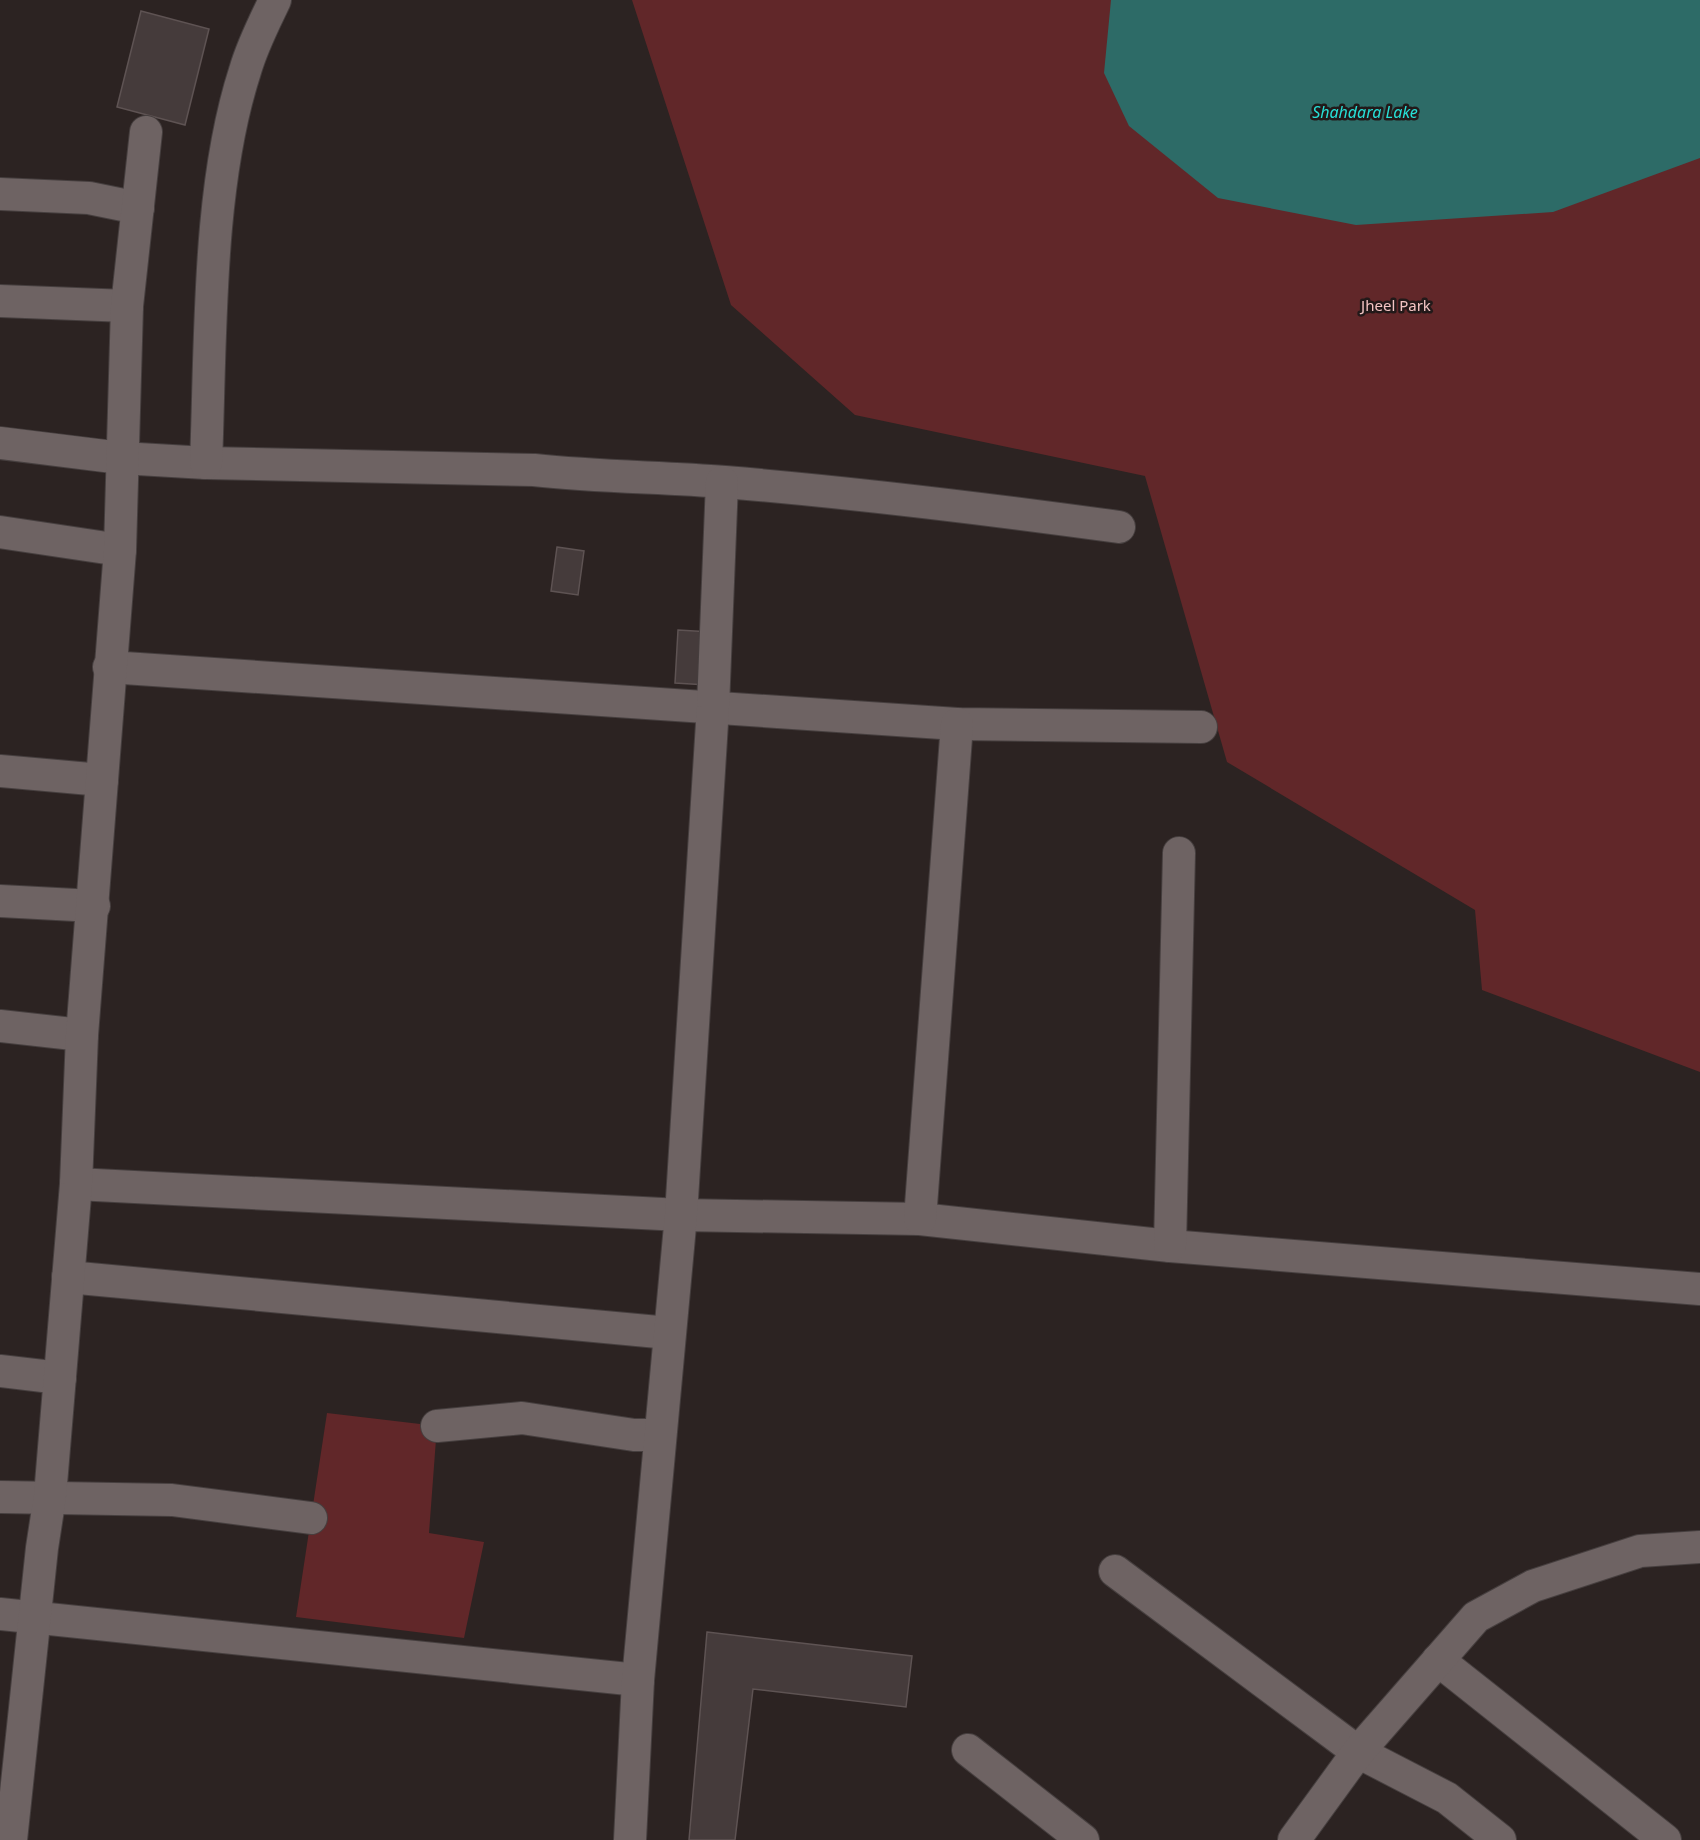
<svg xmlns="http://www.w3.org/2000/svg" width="1700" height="1840" viewBox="0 0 1700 1840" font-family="'Noto Sans',sans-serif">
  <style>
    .green { fill: #612729 }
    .water { fill: #2d6b67 }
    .building { fill: #453b3b; stroke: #5e5353; stroke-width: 1.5 }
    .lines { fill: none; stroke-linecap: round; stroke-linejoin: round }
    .minor-casing { stroke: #463f3f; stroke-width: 34 }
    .minor { stroke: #6e6363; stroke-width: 32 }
    .labels { text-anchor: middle; stroke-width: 5; stroke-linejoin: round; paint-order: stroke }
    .park-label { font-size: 15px; fill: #f3c4c3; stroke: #221919 }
    .water-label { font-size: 16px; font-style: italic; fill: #27e0d7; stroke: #221919 }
  </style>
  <rect width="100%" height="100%" fill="#2c2322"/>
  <g class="green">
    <polygon points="632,0 1700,0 1700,1072 1482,990 1475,910 1227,762 1145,476 855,415 731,305"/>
    <polygon points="327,1413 437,1426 429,1533 484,1542 464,1638 296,1617"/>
  </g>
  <polygon class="water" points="1111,0 1700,0 1700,158 1553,212 1356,225 1218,198 1129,126 1104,73"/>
  <g class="building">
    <polygon points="141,11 209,29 185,125 117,107"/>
    <polygon points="557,547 584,551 578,595 551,591"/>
    <polygon points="678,630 711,632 707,685 675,683"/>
    <polygon points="707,1632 912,1656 906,1707 753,1689 735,1840 689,1840"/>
  </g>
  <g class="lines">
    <defs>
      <g id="minor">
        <polyline points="0,194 89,198 138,208"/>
        <polyline points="0,301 127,306"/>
        <path d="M0,443L121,458L206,463L534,470C598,477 662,477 725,482C857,493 988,509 1119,527"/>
        <path d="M206,463C211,340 207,188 245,71C252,46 264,23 275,0"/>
        <polyline points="0,532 120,550"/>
        <polyline points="109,667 957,724 1201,727"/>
        <polyline points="0,771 102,780"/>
        <polyline points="0,901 94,906"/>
        <polyline points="0,1026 82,1035"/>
        <polyline points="76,1184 681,1215 920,1219 1170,1246 1700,1289"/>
        <polyline points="920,1219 957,724"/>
        <polyline points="1170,1246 1179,853"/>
        <polyline points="68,1277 669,1333"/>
        <polyline points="0,1371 60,1378"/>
        <polyline points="437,1426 522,1418 634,1435 659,1435"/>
        <polyline points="0,1497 172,1500 311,1518"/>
        <polyline points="1115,1571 1358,1752 1447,1798 1500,1840"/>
        <polyline points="0,1614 638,1680"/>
        <polyline points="1438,1660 1665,1840"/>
        <polyline points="968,1750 1083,1840"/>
        <polyline points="11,1840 42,1548 50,1496 76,1184 82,1035 120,550 127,306 146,132"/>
        <polyline points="630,1840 638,1680 681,1215 713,707 722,482"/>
        <polyline points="1294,1840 1358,1752 1476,1617 1533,1586 1640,1551 1700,1547"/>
      </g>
    </defs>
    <use href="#minor" class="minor-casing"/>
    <use href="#minor" class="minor"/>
  </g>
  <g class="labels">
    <g class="park-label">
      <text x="1396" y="311">Jheel Park</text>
    </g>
    <g class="water-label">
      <text x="1365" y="118">Shahdara Lake</text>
    </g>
  </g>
</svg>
